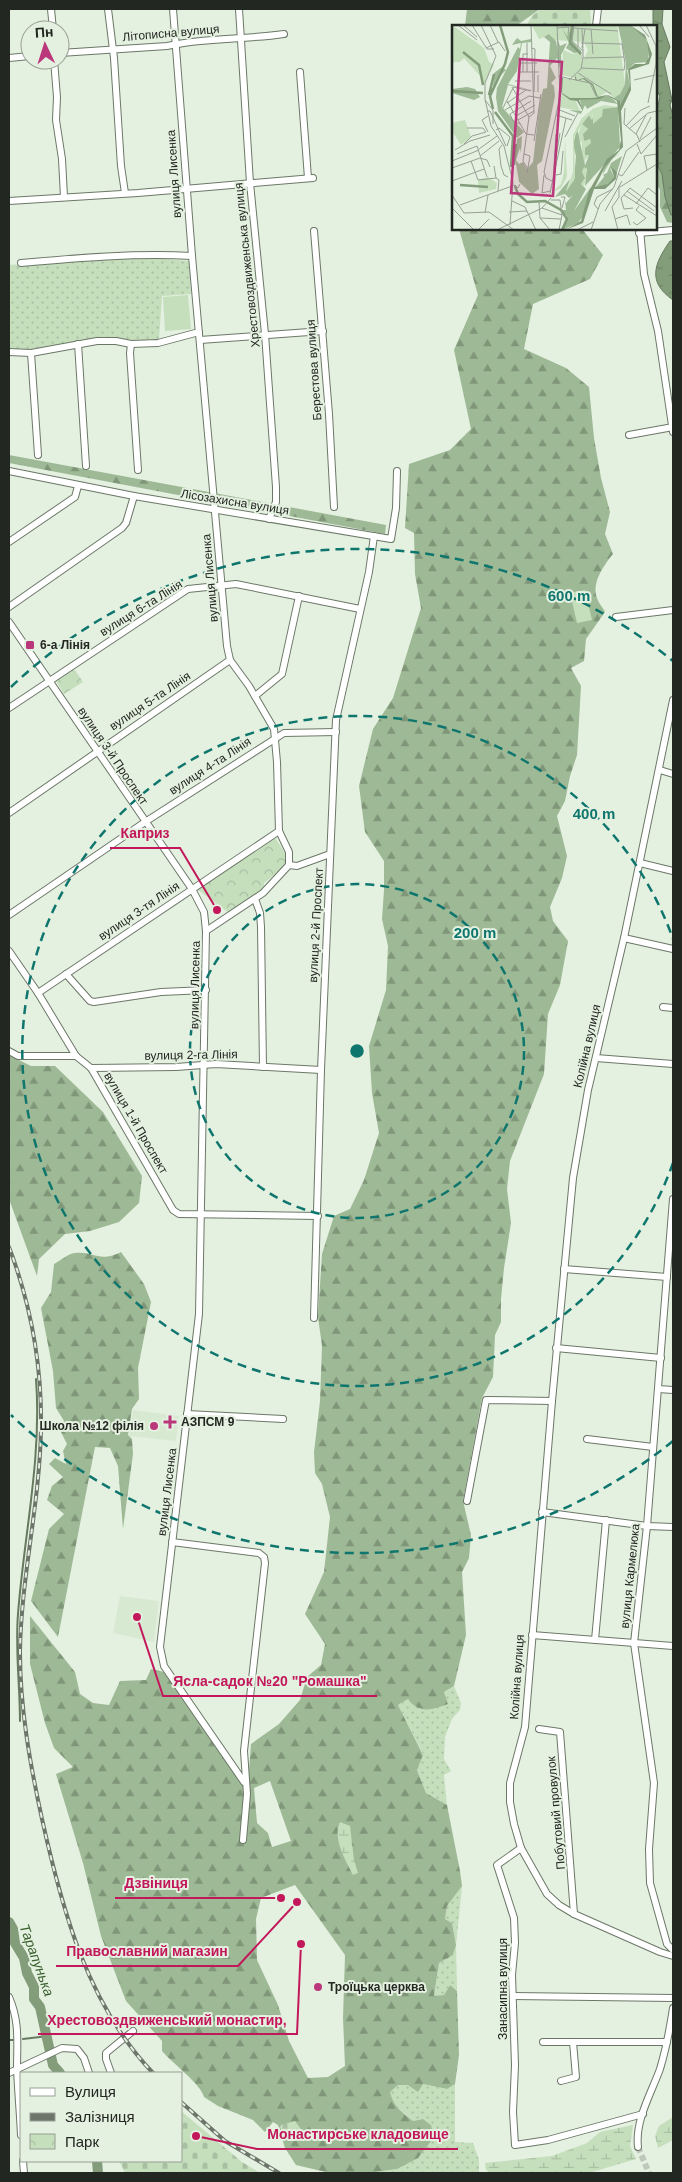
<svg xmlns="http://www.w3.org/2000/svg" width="682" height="2182" viewBox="0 0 682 2182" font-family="Helvetica,sans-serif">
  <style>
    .built { fill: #d8e9d2 }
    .grass { fill: url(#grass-dots) }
    .forest { fill: url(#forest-firs); fill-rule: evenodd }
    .wetland { fill: url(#wetland-marsh) }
    .cemetery { fill: url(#cemetery-stones) }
    .park { fill: url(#park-crowns) }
    .pitch { fill: #c5dfbd }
    .water { fill: url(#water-ripples); stroke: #667a5f }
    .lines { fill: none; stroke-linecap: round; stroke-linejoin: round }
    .stream { stroke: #667a5f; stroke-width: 2 }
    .river { stroke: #839d7a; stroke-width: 10 }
    .minor-tunnel { stroke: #bdc8ba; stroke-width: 6; stroke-dasharray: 6 3; stroke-linecap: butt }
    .minor-casing { stroke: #6c7768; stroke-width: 8 }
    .minor { stroke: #fff; stroke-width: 6 }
    .rail-casing { stroke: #6d746a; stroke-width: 4 }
    .rail { stroke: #e4f0e0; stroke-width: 2; stroke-dasharray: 5.5; stroke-linecap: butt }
    .ring { fill: none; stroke: #0f766e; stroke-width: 2.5; stroke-dasharray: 9 6 }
    .poi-dot { fill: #bb377b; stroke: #e4f0e0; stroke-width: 2 }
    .labels { text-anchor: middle; stroke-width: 4; stroke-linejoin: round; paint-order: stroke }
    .street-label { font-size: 12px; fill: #232721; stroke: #e4f0e0 }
    .poi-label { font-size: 12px; font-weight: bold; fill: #232721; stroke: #e4f0e0; text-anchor: start }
    .water-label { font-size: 14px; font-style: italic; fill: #3b602e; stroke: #e4f0e0 }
    .inset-river { fill: none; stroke: #839d7a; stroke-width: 2.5 }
    .inset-road { fill: none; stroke: #97a094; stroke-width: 1 }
    .view { fill: #bb377b; fill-opacity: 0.15; stroke: #bb377b; stroke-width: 2.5 }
    .inset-edge { fill: none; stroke: #232721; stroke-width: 2.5 }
    .centre { fill: #0f766e; stroke: #e4f0e0; stroke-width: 2.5 }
    .ring-label { font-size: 15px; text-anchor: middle; font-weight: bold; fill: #0f766e; stroke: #e4f0e0; stroke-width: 4; stroke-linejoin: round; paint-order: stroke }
    .leader { fill: none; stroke: #c2185b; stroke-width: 2 }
    .callout-dot { fill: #c2185b; stroke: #e4f0e0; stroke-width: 2 }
    .callout-label { font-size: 14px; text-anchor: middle; font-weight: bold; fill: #c2185b; stroke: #e4f0e0; stroke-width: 4; stroke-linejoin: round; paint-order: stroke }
  </style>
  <defs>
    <pattern id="grass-dots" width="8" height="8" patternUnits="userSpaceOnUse" patternTransform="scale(1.25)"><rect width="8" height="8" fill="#c5dfbd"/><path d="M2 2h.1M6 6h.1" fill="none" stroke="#a9bfa2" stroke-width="1.8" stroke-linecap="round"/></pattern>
    <pattern id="forest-firs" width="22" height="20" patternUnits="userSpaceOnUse" patternTransform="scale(1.25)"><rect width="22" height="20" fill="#9eb995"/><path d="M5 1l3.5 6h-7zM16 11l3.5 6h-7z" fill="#809679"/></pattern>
    <pattern id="wetland-marsh" width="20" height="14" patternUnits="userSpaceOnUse" patternTransform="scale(1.25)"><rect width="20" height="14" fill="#c5dfbd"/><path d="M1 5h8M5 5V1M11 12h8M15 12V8" fill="none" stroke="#a9bfa2"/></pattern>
    <pattern id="cemetery-stones" width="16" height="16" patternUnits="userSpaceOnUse" patternTransform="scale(1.25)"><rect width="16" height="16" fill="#c5dfbd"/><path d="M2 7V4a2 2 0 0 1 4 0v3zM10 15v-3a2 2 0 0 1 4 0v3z" fill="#a9bfa2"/></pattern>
    <pattern id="park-crowns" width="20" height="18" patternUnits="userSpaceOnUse" patternTransform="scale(1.25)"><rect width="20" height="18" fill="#c5dfbd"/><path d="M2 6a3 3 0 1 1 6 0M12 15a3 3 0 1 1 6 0" fill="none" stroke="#a9bfa2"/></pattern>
    <pattern id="water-ripples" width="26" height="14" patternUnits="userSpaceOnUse" patternTransform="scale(1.25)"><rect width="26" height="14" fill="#839d7a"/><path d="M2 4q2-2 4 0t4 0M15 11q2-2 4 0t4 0" fill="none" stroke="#6b8064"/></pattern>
  </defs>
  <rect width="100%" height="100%" fill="#e4f0e0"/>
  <g class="built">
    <polygon points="133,1410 179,1416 176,1441 129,1436"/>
    <polygon points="120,1596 159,1601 154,1642 113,1633"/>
  </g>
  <g class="grass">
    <polygon points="103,258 164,259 189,261 191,294 162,296 159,339 132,341 112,337 31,351 9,351 9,265"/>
    <polygon points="454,1686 461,1703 460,1710 452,1719 445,1737 444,1759 451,1771 444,1775 447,1805 426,1793 417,1770 423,1754 398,1705 408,1699 445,1698 444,1692"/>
    <polygon points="462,1886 456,1945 457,1991 450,1985 444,1995 434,1997 439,1963 453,1955 456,1945 452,1923 445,1919 447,1906"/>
    <polygon points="423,2084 447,2089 455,2084 455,2142 473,2143 479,2160 479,2173 368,2173 397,2169 431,2125 423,2119 413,2121 392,2102 390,2092 398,2085"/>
  </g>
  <g class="forest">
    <polygon points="467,9 540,9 516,26 465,26"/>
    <polygon points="656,118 658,126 658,166 662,174 665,197 671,214 673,215 673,223 667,222 660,207 660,190 656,183"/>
    <path d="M459,229H582L603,255L590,279L533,304L524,349L566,368L589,387L594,438L601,478L610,512L605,534L613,554C604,565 591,583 597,598C598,603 603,607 605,612L586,639L584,661L571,668L581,686L577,755L570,776L565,801L557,816L567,856L562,878L550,907L553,921L568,941L560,985L548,1014L544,1074L510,1161L507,1189L511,1223L504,1268L501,1299V1322L495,1335L493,1377L482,1398L463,1501L471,1535L469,1558L462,1572L466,1635L454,1686L444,1692L448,1704C432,1710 419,1714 408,1699L398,1705L423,1755L417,1770L426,1793L447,1805L460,1871L462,1886L447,1906L445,1919L452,1923L456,1945L453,1955L439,1963L434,1996L444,1995L450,1985L457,1991L459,2055L455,2084L447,2089L423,2084L418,2092L408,2085H398L390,2092C393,2106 402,2112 413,2121L423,2119L431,2125L434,2137L418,2158L397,2169L368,2173H330L296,2165L285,2148L278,2125L273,2122L265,2132L253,2120L218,2106L204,2097C201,2084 173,2064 162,2051V2041L126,2001L101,1936L83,1863L56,1774L73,1767L54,1748L45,1723L30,1664V1616L75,1672L80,1694L93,1703L109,1705L120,1681L146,1680L151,1669L164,1672L241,1783L249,1770L251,1744L279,1724L300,1700L307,1677L321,1665L325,1644L305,1614L324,1572L330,1517L322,1484L315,1473L314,1452L320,1401L322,1346L318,1317L322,1254L334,1216L350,1209L364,1180L379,1133L372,1093L369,1046L386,990L388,946L382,919L384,890V861L365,832L359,786L373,729L393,698L421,608L415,574L414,533L405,528L409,464L450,450L471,429L454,350L478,295ZM270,1781L291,1841L272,1847L268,1833L257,1823L254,1788ZM295,1885L345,1955L343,2018L345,2066L328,2077L308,2078L289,2041L278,2005L257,1960L256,1919L261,1898Z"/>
    <polygon points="9,455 386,525 385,534 9,463"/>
    <polygon points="9,1055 31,1066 55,1066 103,1112 142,1176 139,1203 119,1222 90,1231 65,1234 39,1259 37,1276 9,1199"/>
    <path d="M121,1252L144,1284L151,1302L138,1368L139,1399L132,1409L128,1435L132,1439L133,1454L123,1529L118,1466L110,1448L95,1447L58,1637L31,1601L49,1529L64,1514L47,1500L52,1486L63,1477L49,1464L55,1458L66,1464L63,1451L67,1444L61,1432L64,1421L56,1408L53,1371L41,1308L51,1292L54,1264C61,1260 68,1254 75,1253C94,1251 99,1263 121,1252Z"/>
  </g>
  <g class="wetland">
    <path d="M340,1822L350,1826L354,1860L358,1873L353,1875C346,1861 332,1838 340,1822Z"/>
    <polygon points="673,2117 673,2140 658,2148 655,2136 659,2126"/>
    <polygon points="633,2125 630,2146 636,2159 589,2173 490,2173 486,2170 485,2163 552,2156 587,2143 600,2132"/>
  </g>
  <g class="cemetery">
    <polygon points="541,9 590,9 591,26 526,26 532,16"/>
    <polygon points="181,2111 242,2162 260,2173 125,2173 119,2161 181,2161"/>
    <polygon points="295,2121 303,2132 287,2140 280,2128 281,2125"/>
  </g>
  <g class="park">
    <polygon points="74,669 83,682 64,694 56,681"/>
    <polygon points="274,836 286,855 286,866 264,883 264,889 229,913 197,889"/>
  </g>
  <g class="pitch">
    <polygon points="188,295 191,329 165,331 163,297"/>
    <polygon points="585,590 592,620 577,623 570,593"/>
  </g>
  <g class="water">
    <polygon points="653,9 663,9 662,24 670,47 664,62 672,100 670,105 673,116 673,215 671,215 665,197 662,174 658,166 658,126 656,116 660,96 656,91 656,26 653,26"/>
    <path d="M670,241H673V300C647,282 654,264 670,241Z"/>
  </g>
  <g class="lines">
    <g class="stream">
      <path d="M20,1721C20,1685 15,1650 18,1614C24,1535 42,1458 36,1379"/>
      <polyline points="23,2039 48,2036"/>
      <polyline points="9,2040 13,2040"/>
    </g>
    <g class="river">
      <polyline points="9,1922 13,1929 15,1943 24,1958 27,1973 34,1987 34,1999 40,2007 53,2065 60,2073"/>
      <polyline points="97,2161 98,2173"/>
    </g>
    <polyline class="minor-tunnel" points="638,2147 649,2173"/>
    <defs>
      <g id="minor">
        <polyline points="51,9 53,30"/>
        <polyline points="108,9 114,58 121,166 125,193"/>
        <polyline points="173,9 192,256 227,646 230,660 249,686 274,729 277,762 279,831 289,852 289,865 263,893 206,931"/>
        <polyline points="239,9 250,183 265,334 276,487 276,502 269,519"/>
        <polyline points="596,26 598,9"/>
        <path d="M60,53L167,46C205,37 245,40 284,34"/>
        <polyline points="9,58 30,56"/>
        <polyline points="54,60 57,97 56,120 62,159 64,197"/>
        <polyline points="300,72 308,178"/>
        <polyline points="9,201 138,193 313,178"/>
        <polyline points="640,229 644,274 658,331 673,432"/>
        <polyline points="314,231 329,414 334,507"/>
        <polyline points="639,233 673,230"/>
        <path d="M21,263C78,258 135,253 192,256"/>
        <polyline points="200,340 323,331"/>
        <polyline points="78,344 86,466"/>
        <polyline points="131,344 130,353 138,470"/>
        <polyline points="9,352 31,353 97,341 116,341 131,344 158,343 199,332"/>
        <polyline points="31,353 38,455"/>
        <polyline points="629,435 673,427"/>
        <polyline points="9,471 134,496 391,539 396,508 397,471"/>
        <polyline points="9,542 75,497 78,486"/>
        <polyline points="9,607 122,528 126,523 134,496"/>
        <polyline points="616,617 673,610"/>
        <polyline points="9,622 192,889 204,912 206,931 199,1314 160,1647 164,1666 244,1782"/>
        <polyline points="255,696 282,674 299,596"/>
        <polyline points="673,700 624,938 588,1090 573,1178 552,1401 525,1727 510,1783 510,1802 514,1824 521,1848 547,1894 559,1905 574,1914 660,1952 673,1956"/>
        <polyline points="9,708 188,589 236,584 360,609"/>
        <polyline points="660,770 673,774"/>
        <polyline points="9,813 230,660"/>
        <polyline points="640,863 673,871"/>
        <polyline points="289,865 297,866 330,854"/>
        <polyline points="255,899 260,913 261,927 263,1067"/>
        <polyline points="9,915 145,822 284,733 336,732"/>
        <polyline points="624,938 673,949"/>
        <polyline points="9,951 38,993 76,1056 91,1068 173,1210 179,1214 318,1216"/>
        <polyline points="66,974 90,1001 94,1002 161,992 206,990"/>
        <polyline points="38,993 279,831"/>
        <polyline points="663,1007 673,1008"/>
        <polyline points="9,1051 18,1056 76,1056"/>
        <polyline points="596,1058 673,1064"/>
        <polyline points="91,1068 176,1067 216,1064 321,1070"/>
        <polyline points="673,1199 647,1526 634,1643 654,1783 649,1849 650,1883 667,1944 673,1950"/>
        <polyline points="564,1269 667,1277"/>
        <polyline points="314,1318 321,1070 336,720 369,572 374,536"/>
        <polyline points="556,1348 661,1358"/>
        <polyline points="658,1389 673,1390"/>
        <polyline points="187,1414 283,1419"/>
        <polyline points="587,1439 653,1447"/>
        <polyline points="467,1501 486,1400 552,1401"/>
        <polyline points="542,1512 647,1526 673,1527"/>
        <polyline points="172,1542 259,1553 264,1557 265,1563 244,1751 247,1794 243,1840"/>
        <polyline points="532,1635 673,1646"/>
        <polyline points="595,1640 606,1520"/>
        <polyline points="539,1729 560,1732 574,1914"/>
        <polyline points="521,1848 497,1865 514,1918 515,1943 512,1975 515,2065 513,2112 515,2145 548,2140 643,2114"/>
        <polyline points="513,1996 673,1998"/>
        <path d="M9,1997C20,2022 17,2043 17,2069C18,2091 20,2113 21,2135"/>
        <polyline points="543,2042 667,2042"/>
        <polyline points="9,2073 62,2048 77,2049 84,2058 89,2073"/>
        <polyline points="111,2073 106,2059 106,2053 133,2031"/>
        <polyline points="561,2081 576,2077 573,2042"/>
        <path d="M638,2147C635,2120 651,2094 660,2069C666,2049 670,2028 673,2008"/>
        <polyline points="23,2161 24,2173"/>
      </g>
    </defs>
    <use href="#minor" class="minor-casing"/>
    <use href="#minor" class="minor"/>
    <defs>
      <g id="rail">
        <path d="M9,1247C31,1305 42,1366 41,1428C40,1503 21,1577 20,1652C20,1708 30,1764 42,1819C62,1909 87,2004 153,2073"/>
        <polyline points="181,2102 225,2141 279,2173"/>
      </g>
    </defs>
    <use href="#rail" class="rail-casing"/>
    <use href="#rail" class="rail"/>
  </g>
  <g class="ring">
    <circle cx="357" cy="1051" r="167"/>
    <path d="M673 1163A335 335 0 1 1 673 939"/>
    <path d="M673 1441A502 502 0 0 1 11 1415M11 687A502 502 0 0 1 673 661"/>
  </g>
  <g class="poi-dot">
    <rect x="25" y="640" width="10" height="10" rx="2.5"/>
    <path d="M167.5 1414.5h5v5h5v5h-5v5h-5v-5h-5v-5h5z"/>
    <circle cx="154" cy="1426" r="5"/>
    <circle cx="318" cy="1987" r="5"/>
  </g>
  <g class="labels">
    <g class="street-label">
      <text transform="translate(171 33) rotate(-5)" y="4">Літописна вулиця</text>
      <text transform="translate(174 174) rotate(-94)" y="4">вулиця Лисенка</text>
      <text transform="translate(247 265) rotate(-96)" y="4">Хрестовоздвиженська вулиця</text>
      <text transform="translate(314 370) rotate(-94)" y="4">Берестова вулиця</text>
      <text transform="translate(235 502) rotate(9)" y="4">Лісозахисна вулиця</text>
      <text transform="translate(210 578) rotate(-95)" y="4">вулиця Лисенка</text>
      <text transform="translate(141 608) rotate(-32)" y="4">вулиця 6-та Лінія</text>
      <text transform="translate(150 701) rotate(-34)" y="4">вулиця 5-та Лінія</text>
      <text transform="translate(113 756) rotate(56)" y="4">вулиця 3-й Проспект</text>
      <text transform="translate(210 766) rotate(-33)" y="4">вулиця 4-та Лінія</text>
      <text transform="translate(139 911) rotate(-34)" y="4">вулиця 3-тя Лінія</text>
      <text transform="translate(316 925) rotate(-87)" y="4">вулиця 2-й Проспект</text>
      <text transform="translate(195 985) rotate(-89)" y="4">вулиця Лисенка</text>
      <text transform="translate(587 1046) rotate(-77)" y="4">Колійна вулиця</text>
      <text transform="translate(191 1055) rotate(-1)" y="4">вулиця 2-га Лінія</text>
      <text transform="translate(136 1123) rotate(60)" y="4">вулиця 1-й Проспект</text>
      <text transform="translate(167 1492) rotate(-83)" y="4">вулиця Лисенка</text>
      <text transform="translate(630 1576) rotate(-84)" y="4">вулиця Кармелюка</text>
      <text transform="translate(517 1677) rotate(-86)" y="4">Колійна вулиця</text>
      <text transform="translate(556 1813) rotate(-95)" y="4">Побутовий провулок</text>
      <text transform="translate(503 1989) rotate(-90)" y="4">Занасипна вулиця</text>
    </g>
    <g class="poi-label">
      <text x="40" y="649">6-а Лінія</text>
      <text x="181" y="1426">АЗПСМ 9</text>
      <text x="144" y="1430" text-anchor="end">Школа №12 філія</text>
      <text x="328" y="1991">Троїцька церква</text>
    </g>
    <g class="water-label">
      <text transform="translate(37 1960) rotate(70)" y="5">Тарапунька</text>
    </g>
  </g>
  <g transform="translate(452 25)">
    <rect width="205" height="205" fill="#e4f0e0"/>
    <path d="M165,0L173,59L168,69L162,73L155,67L147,72L144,70V73L123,74L128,86L106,82L111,53L135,56L110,50L111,25L121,29L128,27L130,38L136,25L132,17L102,15L98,10L87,14L80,0ZM153,80L165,82L156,84L141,100L140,84ZM130,99L136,104L131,109L132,116L138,114L139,118L133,123L137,131L133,135L135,150L132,161L129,159L133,153L130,147V118L125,112ZM36,152L45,158L44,164L27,168L26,155Z" fill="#c5dfbd"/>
    <path d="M122,0L120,16L129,26L130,37L128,27L122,28L114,23L117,18L110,3L115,11ZM166,0H178L194,13L197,21L196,37L183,38L175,45L178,60L168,80L166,75L160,73L166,79L149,76L135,84L133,80L129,89L117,85L130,86L128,75L156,70L162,73L168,69L173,59L174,38ZM97,9L104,16L106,28L105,12L108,21L115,18L109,30L110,51L105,33L98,41L104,53L99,58L102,61L103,71L90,136L85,140L87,164L80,169L67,157L63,133L65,114L70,111L69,128L68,123L64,135L67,139L71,137L75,144L81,137L87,84L91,64L95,63L98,17L92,12ZM65,13L69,16L79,14V17L70,18L65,46L56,59L90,68L56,60L50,82L72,107L65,113L46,86L44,72L45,63L66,22L68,24L69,18L60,20ZM50,42L54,45L44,55L38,72L36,69L41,62L42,48ZM15,62L23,64L28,72L22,75L0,68V64ZM166,82L168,122L133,161L135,144L132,142L130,147L133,153L129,159L134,164L122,186L139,162L132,190L126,198L110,205L115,191L108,185H114L113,176L114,178L121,170L117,173L113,169L103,172L118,154L114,166L122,155L124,131L121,120L125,103L133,141L137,130H133V123L139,118L138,114L132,116L131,109L136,104L130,99L137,90L140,95L141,92V99L150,91L151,84ZM169,127L160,134L152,147L151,150L155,148L159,138L170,131L165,147L158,143L162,152L157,159L143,163L152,152L151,147L153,142L163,131Z" fill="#9eb995"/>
    <path d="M141,84L140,94L136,90L122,112L123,153L114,167L121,147V110L130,93ZM113,113L115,152L109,163L99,168L109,159L112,147Z" fill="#c5dfbd"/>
    <path d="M13,95L19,112L9,120L0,106V98Z" fill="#c5dfbd"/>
    <path d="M0,0L32,23L37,37L42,40L31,61L29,52L12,33L8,37H2L0,42Z" fill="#c5dfbd"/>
    <path d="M178,0L193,10L200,29L197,39L178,45L179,65L169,86L171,122L153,142L143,162L156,159L162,152L159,142L165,147L164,154L153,164H142L131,198L113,205L129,196L137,166L155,134L167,125L169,115L165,76L155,70L148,74L127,75L131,86L125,76L118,75L110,69L108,64V56L107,53H111L110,68L118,73H145L140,60L131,54L126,56L123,55V50L125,55L132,53L141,59L146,72L155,70L168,76V80L178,60L176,44L183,39H193L197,32L195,15Z" fill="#839d7a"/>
    <path class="inset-river" d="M48,0L56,27L53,39M120,1L118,18L129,29M11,27L27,40L31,60M0,66L31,68M37,70L42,49M41,84L38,71L53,39M43,87L61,111L59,142M62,140L64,119M8,160L36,162M63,161L66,169L75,177L93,176L109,185L115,194L110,205"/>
    <path class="inset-road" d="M6,0L25,15M11,0L25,12M20,0L35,24H42M29,0L44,31L33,58V74L39,101L52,121L61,157L58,200M38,0L46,17M187,0L197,12M194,0L204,21V39L196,78M105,3L117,2L116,9M121,3L166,6M126,3V22M130,3L131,26M139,4L141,29M75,18V47M129,18L170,19L173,39L172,45L129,43M34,23L47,17L53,26M79,23L83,24L82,67M130,23L133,4M131,33L172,32M85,38H68L67,47H87M71,47V29H76M126,48L159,69M86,50V67M106,51L138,58L144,71M117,55L129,44L131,33V26L120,16L122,0M182,55L203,50M63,56H79M60,62L77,92M61,62L79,66M33,75L41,85V99M55,76L74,109L82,110M55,78L74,65M51,83L61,63M173,83L172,99L185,110L188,117M105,84L123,91M53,85L77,71L88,73M35,86H38L54,121M104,90L120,95M36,91L30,95L36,107M64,91L83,80M66,95L82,86M68,99L61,96L58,89L79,76M174,101L189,85L198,81M15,103H31L34,107M177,104L196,88L205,86M44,105L47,103L58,112L55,121M184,109L194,90M113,112L126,88M188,114L199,92M82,116L89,69M12,119L20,111L34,107M185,119L189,129L205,110M50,120L47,124L49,141L52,150L56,152M27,124L45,111M3,125L18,116L38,110M5,129L25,121L35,152M72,129L78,131L75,148M28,131L47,116M0,136L27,125M19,136L26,155L44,153M103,138L108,108M42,141L44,153L47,155L46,166M0,143L28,133L35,135L38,142M76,144L71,136L77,92L82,88L79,0M195,145L192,131L205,129M166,149L170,151L187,127M92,150L90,168L98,166M104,150L109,149L111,126M0,156L32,144M101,156L104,109M102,157L94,153L92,147L108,71L105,0M168,162L205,139M175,166L202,186M98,168L114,93M0,170L12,188L37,187L62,205M172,170L205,191M109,172H113L110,183M99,175H108L110,190M60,176L73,182L84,205M87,176L88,193L98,205M184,179L196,163L205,170M8,180L63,160L66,163L68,159M0,183L22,205M90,183L110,190L107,205M181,183L172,184L170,177L169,173L178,163L205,183M146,184L142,179L145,172L161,164M153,186L170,156M57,187L75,186M33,188L36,170M88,193L109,194M163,194L175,190L178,200M181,197L185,200L194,193L184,185L187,181M26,205L37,194M45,205L90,183L99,173M125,205L141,197M139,205L148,179L162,162L174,126L205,103M166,205L160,182L167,172V161"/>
    <path class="view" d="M68,34L110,37L101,171L59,168Z"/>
    <rect width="205" height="205" class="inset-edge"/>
  </g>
  <circle cx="357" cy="1051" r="8" class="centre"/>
  <g class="ring-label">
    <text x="569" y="601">600 m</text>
    <text x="594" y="819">400 m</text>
    <text x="475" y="938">200 m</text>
  </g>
  <path class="leader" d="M217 910L180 848H110M137 1617L163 1696H377M281 1898L198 1898H115M297 1902L238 1966H56M301 1944L297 2034H38M196 2136L257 2149H458"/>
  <g class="callout-dot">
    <circle cx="217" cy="910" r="5"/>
    <circle cx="137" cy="1617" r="5"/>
    <circle cx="281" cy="1898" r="5"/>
    <circle cx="297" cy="1902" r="5"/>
    <circle cx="301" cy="1944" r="5"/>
    <circle cx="196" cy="2136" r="5"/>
  </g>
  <g class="callout-label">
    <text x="145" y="838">Каприз</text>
    <text x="270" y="1686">Ясла-садок №20 "Ромашка"</text>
    <text x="156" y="1888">Дзвіниця</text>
    <text x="147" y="1956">Православний магазин</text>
    <text x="167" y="2025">Хрестовоздвиженський монастир,</text>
    <text x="358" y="2139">Монастирське кладовище</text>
  </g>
  <rect width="682" height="2182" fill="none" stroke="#232721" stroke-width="20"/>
  <rect x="20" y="2072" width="162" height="90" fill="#e4f0e0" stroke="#97a094"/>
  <rect x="30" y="2088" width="25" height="8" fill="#ffffff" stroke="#97a094"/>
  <text x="65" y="2097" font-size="15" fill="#232721">Вулиця</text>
  <rect x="30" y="2113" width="25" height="8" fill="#6d746a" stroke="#97a094"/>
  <text x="65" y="2122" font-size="15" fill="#232721">Залізниця</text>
  <rect x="30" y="2134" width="25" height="15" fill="url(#park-crowns)" stroke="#97a094"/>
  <text x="65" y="2147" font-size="15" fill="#232721">Парк</text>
  <g transform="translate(45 45) rotate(356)"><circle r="24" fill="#e4f0e0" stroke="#97a094"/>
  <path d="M0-4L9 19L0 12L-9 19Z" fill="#bb377b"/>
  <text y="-8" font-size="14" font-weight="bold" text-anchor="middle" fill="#232721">Пн</text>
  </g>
</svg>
